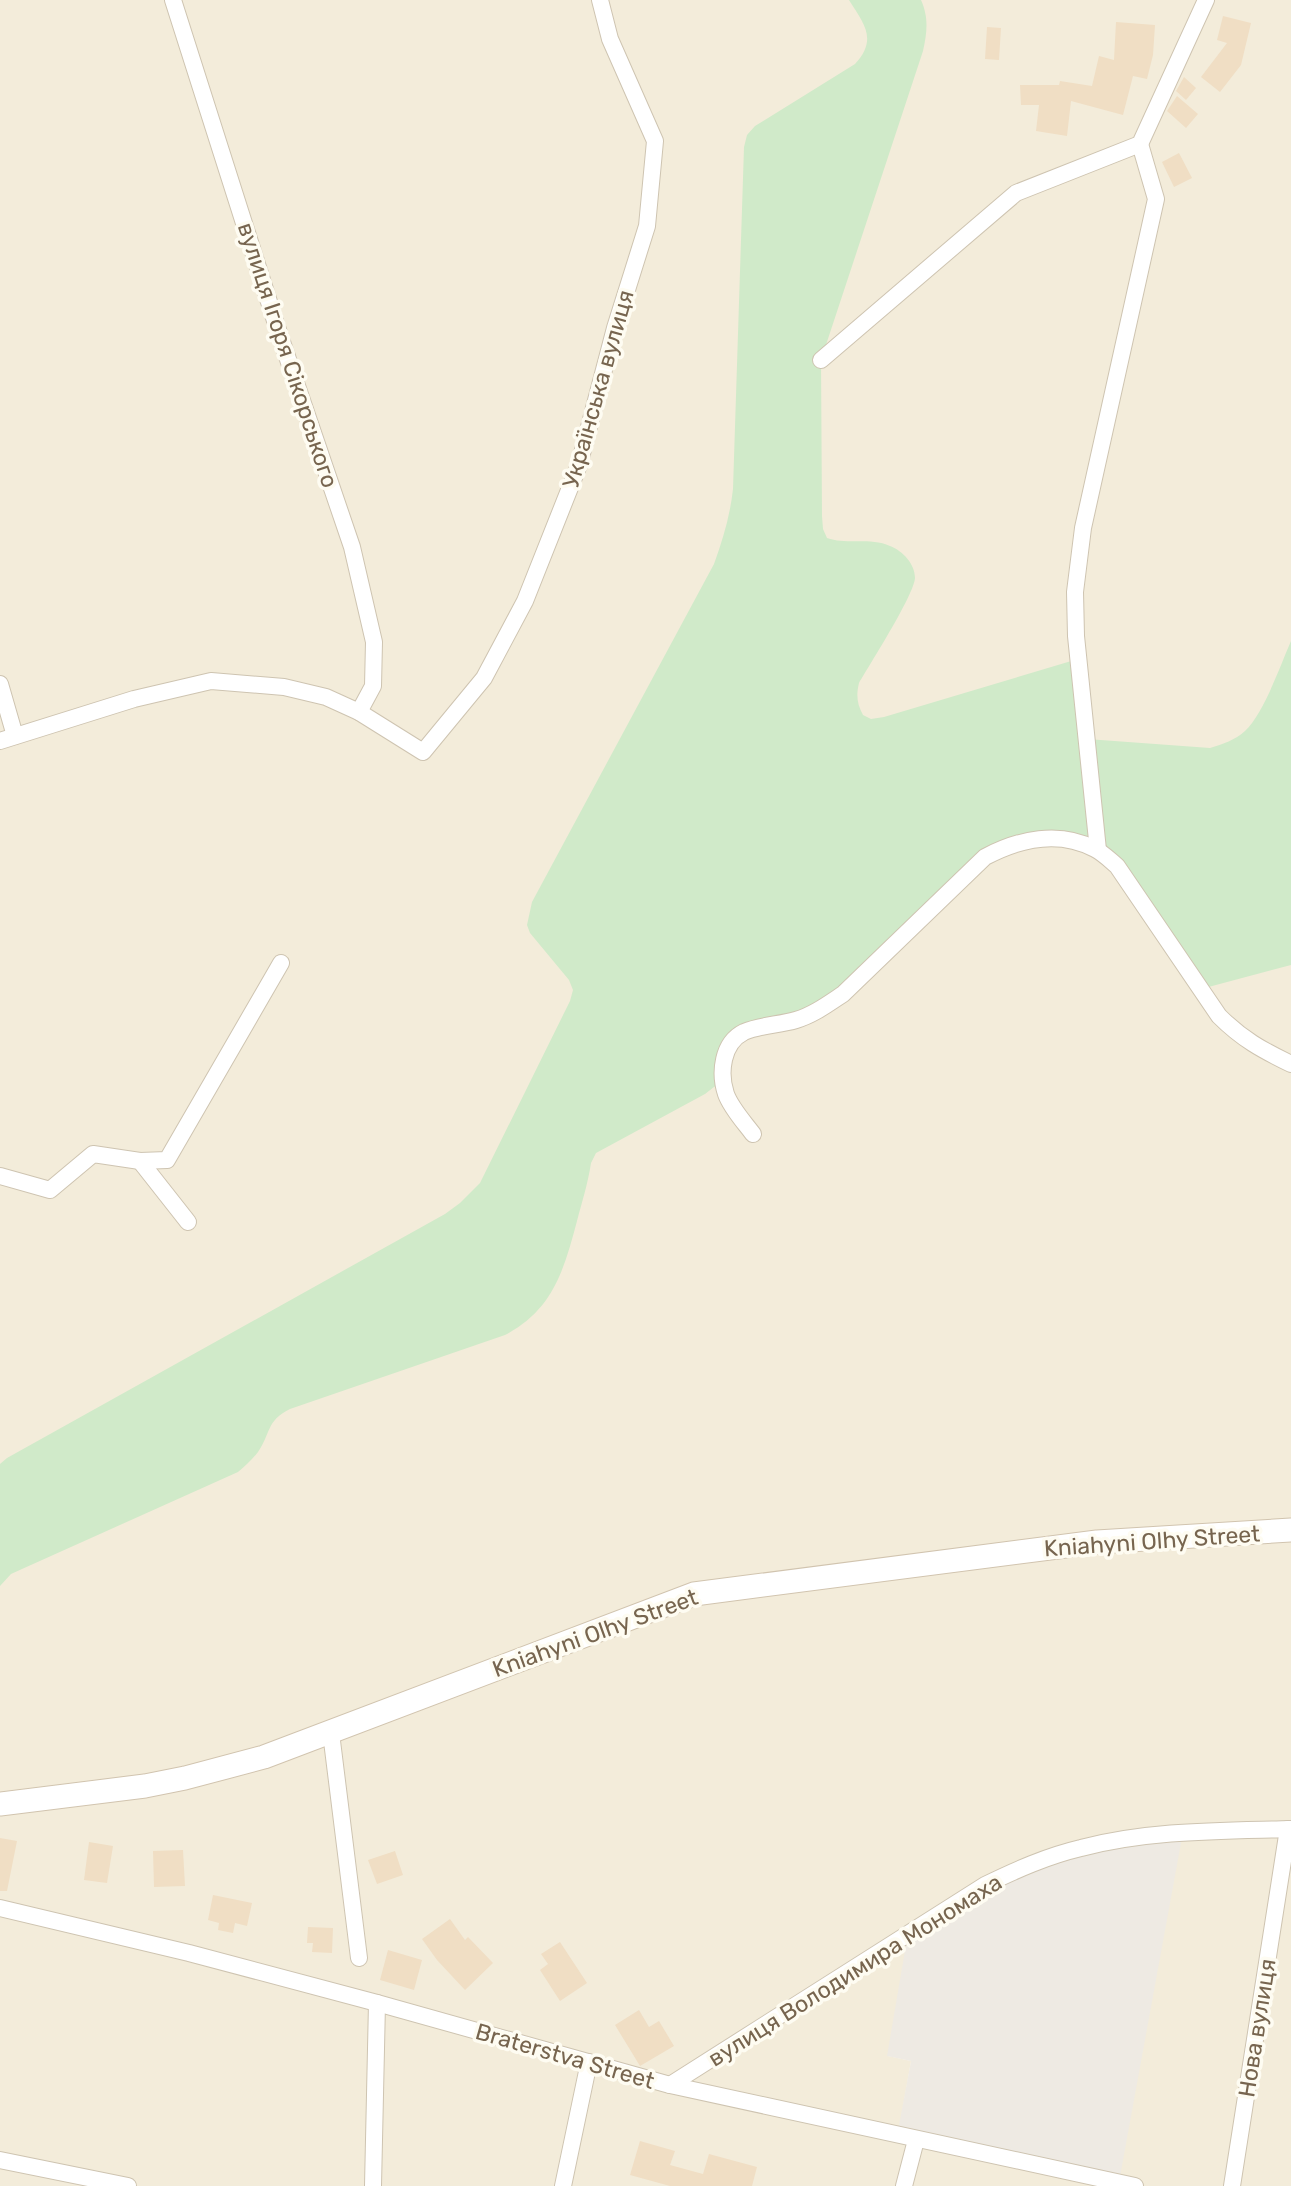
<svg xmlns="http://www.w3.org/2000/svg" width="1291" height="2186" viewBox="0 0 1291 2186" font-family="Rubik,sans-serif">
  <style>
    .residential { fill: #f3ecda; fill-rule: evenodd }
    .industrial { fill: #eeeae3 }
    .green { fill: #d0eac9 }
    .building { fill: #f0dec4 }
    .lines { fill: none; stroke-linecap: round; stroke-linejoin: round }
    .street-casing { stroke: #cec4b1; stroke-width: 18 }
    .secondary-casing { stroke: #d1c4af; stroke-width: 25 }
    .street { stroke: #fff; stroke-width: 16 }
    .secondary { stroke: #fff; stroke-width: 23 }
    .labels { text-anchor: middle; stroke-width: 7; stroke-linejoin: round; paint-order: stroke }
    .street-label { font-size: 23px; fill: #77654f; stroke: #fefcf2 }
  </style>
  <rect width="100%" height="100%" fill="#fcf9eb"/>
  <path class="residential" d="M0,0H1291V2186H0ZM1183,1833L898,2135L911,2061L888,2056Z"/>
  <polygon class="industrial" points="1183,1832 1119,2182 897,2136 911,2061 887,2056 908,1933 1031,1863"/>
  <path class="green" d="M849,0H921C929,18 927,32 923,51L821,360L822,516L823,529L827,538C847,545 870,537 890,546C903,551 915,564 915,578C914,595 870,664 859,683C856,695 857,704 863,715L871,719L884,717L1078,659L1087,739L1210,748C1223,744 1235,740 1245,731C1264,713 1280,666 1291,641V965L1201,989L1131,885L1081,843L1006,846L843,994L734,1039L723,1080L705,1094L596,1153L591,1163C588,1183 582,1202 577,1221C564,1270 553,1310 505,1335L290,1409C266,1421 271,1433 258,1452C252,1460 245,1466 238,1472L22,1569L11,1574L0,1586V1464L7,1458L445,1214L460,1203L480,1183L570,1001L573,990L569,980L530,933L527,925L532,902L714,564C723,539 730,516 733,489L744,147L747,135L755,126L855,64C878,39 864,24 849,0Z"/>
  <g class="building">
    <polygon points="1223,16 1251,23 1241,65 1220,92 1201,77 1227,43 1217,40"/>
    <polygon points="1116,22 1155,25 1153,55 1147,79 1133,76 1123,115 1071,101 1067,136 1036,131 1039,105 1021,105 1020,85 1059,85 1060,81 1092,86 1099,56 1114,60"/>
    <polygon points="987,27 1001,28 999,60 985,59"/>
    <polygon points="1184,77 1196,88 1186,100 1176,91"/>
    <polygon points="1177,96 1198,114 1186,128 1167,111"/>
    <polygon points="1179,153 1192,178 1174,187 1162,162"/>
    <polygon points="0,1838 17,1841 7,1891 0,1891"/>
    <polygon points="89,1842 113,1846 107,1883 84,1880"/>
    <polygon points="183,1850 185,1886 154,1887 153,1851"/>
    <polygon points="395,1851 403,1875 377,1884 368,1860"/>
    <polygon points="213,1895 252,1903 247,1926 235,1923 233,1933 218,1930 219,1923 208,1920"/>
    <polygon points="450,1919 465,1940 468,1937 493,1963 465,1990 437,1960 422,1939"/>
    <polygon points="308,1927 333,1928 332,1953 312,1952 313,1943 307,1943"/>
    <polygon points="560,1942 587,1983 560,2001 540,1970 548,1964 541,1954"/>
    <polygon points="388,1950 422,1960 414,1990 380,1980"/>
    <polygon points="639,2010 649,2027 659,2021 674,2046 640,2066 615,2025"/>
    <polygon points="640,2141 675,2151 670,2165 703,2174 709,2154 757,2167 752,2186 670,2186 630,2175"/>
  </g>
  <g class="lines">
    <defs>
      <g id="street">
        <polyline points="173,0 277,327 352,547 374,642 373,686 359,712"/>
        <polyline points="821,360 1016,193 1140,144 1206,0"/>
        <polyline points="0,684 15,736"/>
        <polyline points="0,741 134,699 211,681 284,687 326,697 359,712 423,752 484,678 525,601 579,465 615,328 647,226 655,141 610,39 600,0"/>
        <polyline points="1098,850 1076,636 1075,592 1083,528 1156,199 1140,144"/>
        <path d="M753,1134C744,1122 731,1108 726,1094C719,1073 722,1043 744,1032C760,1025 779,1025 796,1020C813,1015 828,1004 843,994L985,857C1019,839 1059,830 1095,849C1103,853 1110,860 1117,866L1219,1016C1242,1039 1262,1050 1291,1064"/>
        <polyline points="140,1161 188,1222"/>
        <polyline points="0,1176 50,1190 93,1154 140,1161 167,1160 281,963"/>
        <polyline points="331,1733 359,1958"/>
        <polyline points="0,1908 189,1953 377,2003 670,2085 1135,2186"/>
        <path d="M670,2085L985,1885C1016,1870 1047,1856 1081,1848C1149,1830 1221,1831 1291,1829"/>
        <polyline points="0,2160 128,2186"/>
        <polyline points="373,2186 377,2003"/>
        <polyline points="563,2186 589,2062"/>
        <polyline points="904,2186 916,2140"/>
        <polyline points="1232,2186 1288,1829"/>
      </g>
      <polyline id="secondary" points="0,1804 145,1786 185,1778 264,1757 694,1594 1097,1542 1291,1530"/>
    </defs>
    <use href="#street" class="street-casing"/>
    <use href="#secondary" class="secondary-casing"/>
    <use href="#street" class="street"/>
    <use href="#secondary" class="secondary"/>
  </g>
  <g class="labels">
    <g class="street-label">
      <text transform="translate(288 355) rotate(72)" y="8">вулиця Ігоря Сікорського</text>
      <text transform="translate(598 389) rotate(-74)" y="8">Українська вулиця</text>
      <text transform="translate(1152 1541) rotate(-4)" y="8">Kniahyni Olhy Street</text>
      <text transform="translate(595 1633) rotate(-20)" y="8">Kniahyni Olhy Street</text>
      <text transform="translate(855 1970) rotate(-32)" y="8">вулиця Володимира Мономаха</text>
      <text transform="translate(1257 2028) rotate(-81)" y="8">Нова вулиця</text>
      <text transform="translate(565 2056) rotate(16)" y="8">Braterstva Street</text>
    </g>
  </g>
</svg>
